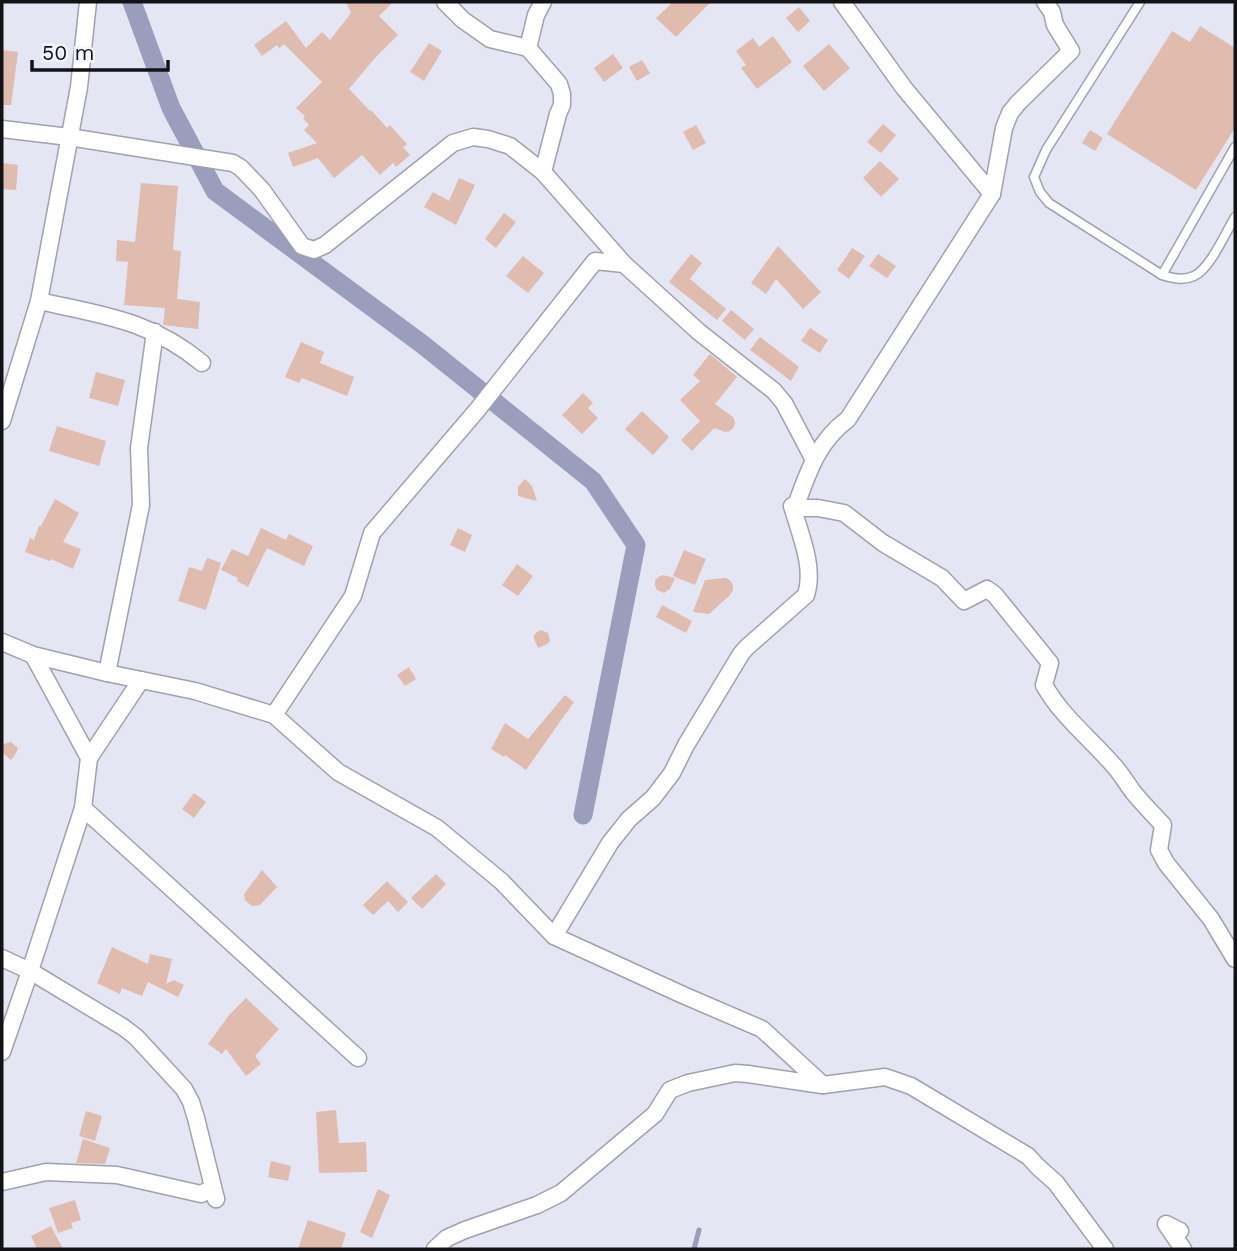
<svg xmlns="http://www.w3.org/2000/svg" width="1237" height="1251" viewBox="0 0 1237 1251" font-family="'Work Sans',sans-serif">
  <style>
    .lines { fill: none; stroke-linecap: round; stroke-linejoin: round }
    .stream { stroke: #9a9dbb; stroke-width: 5 }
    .canal { stroke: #9a9dbb; stroke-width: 19 }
    .building { fill: #dfbcae }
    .service-casing { stroke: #a0a1ad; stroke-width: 11 }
    .minor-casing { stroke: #a0a1ad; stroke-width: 19 }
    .service { stroke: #fff; stroke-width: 8 }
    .minor { stroke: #fff; stroke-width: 16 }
  </style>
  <rect width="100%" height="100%" fill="#e5e6f3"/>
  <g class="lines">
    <polyline class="stream" points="694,1249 699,1230"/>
    <polyline class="canal" points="132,2 171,108 215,191 422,344 593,481 636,545 583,815"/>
  </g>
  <g class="building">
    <polygon points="346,2 393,2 379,16 398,35 374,59 349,89 370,111 371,110 387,128 390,125 407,144 403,147 410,155 396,167 393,163 380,175 362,155 334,178 318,158 293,167 288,153 317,143 304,130 309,125 303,118 305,116 296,108 322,82 284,44 279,48 277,45 262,56 254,45 286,21 306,48 322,32 330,40 351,13"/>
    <polygon points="673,2 711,2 676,37 656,18"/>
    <polygon points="799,7 810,21 798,32 786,18"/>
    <polygon points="1200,26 1235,48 1235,128 1196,190 1107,134 1172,31 1190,42"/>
    <polygon points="773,36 792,62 757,89 741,68 746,65 736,51 753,38 759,47"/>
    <polygon points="429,43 442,51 424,81 410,72"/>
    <polygon points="829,44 850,68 824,91 803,66"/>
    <polygon points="2,50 18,52 11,105 2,105"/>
    <polygon points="613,54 623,68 604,82 594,68"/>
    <polygon points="642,60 650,73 637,81 629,67"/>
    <polygon points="883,124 896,135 881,153 867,142"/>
    <polygon points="696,125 706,143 693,150 683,132"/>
    <polygon points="1090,130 1103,138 1095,151 1082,143"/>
    <polygon points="880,161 899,179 881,197 863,178"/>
    <polygon points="2,163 18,165 16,190 2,189"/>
    <polygon points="459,178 475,185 456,225 424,207 433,192 449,201"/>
    <polygon points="141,183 178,186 173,250 181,251 177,299 200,302 198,329 163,325 165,308 124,305 128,262 116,261 117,240 135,242"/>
    <polygon points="504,213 516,222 496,248 485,239"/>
    <polygon points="778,246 821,292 803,309 776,279 766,294 751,283"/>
    <polygon points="852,248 865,256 849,279 837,270"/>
    <polygon points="691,254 702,263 690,279 726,309 717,320 669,282"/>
    <polygon points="878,254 896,266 887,278 869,266"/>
    <polygon points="523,256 544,273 528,293 506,276"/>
    <polygon points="731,310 754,329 745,340 722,321"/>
    <polygon points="810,328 828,340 820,353 801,341"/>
    <polygon points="760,337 799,367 791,381 750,350"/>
    <polygon points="301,342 324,352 320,363 354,377 347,396 302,378 299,383 285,377"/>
    <polygon points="710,354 737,377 715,404 733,417 735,422 734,427 730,431 725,432 714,428 692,451 681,440 700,421 680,400 700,381 693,375"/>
    <polygon points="96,372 125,380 118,406 89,398"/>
    <polygon points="583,393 593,403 588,408 598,418 582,434 562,415"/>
    <polygon points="642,411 669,437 653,455 625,429"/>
    <polygon points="57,426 106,441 99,466 49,451"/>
    <polygon points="525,479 532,486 537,501 521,497 518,495 518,487"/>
    <polygon points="55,499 79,513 63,542 81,549 73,569 51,559 50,561 25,552 30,538 34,540 39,526 41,526"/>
    <polygon points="261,528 286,540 289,534 313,546 304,566 267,548 248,587 237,581 238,578 221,570 232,549 248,556"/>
    <polygon points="458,528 472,535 465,552 450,545"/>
    <polygon points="684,550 706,559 695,585 673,576"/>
    <polygon points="207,558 221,563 206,610 178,601 189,567 202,571"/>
    <polygon points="517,564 533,576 518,596 502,585"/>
    <polygon points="663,575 675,578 670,589 664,593 657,590 655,585 655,581 658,577"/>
    <polygon points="725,578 730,580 733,585 733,590 730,595 709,614 693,612 705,580"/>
    <polygon points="662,605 692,621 686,633 656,617"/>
    <polygon points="541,630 548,633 550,641 547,644 538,648 534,639 534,635 537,632"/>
    <polygon points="409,667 416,679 405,686 397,675"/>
    <polygon points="565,695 574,702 526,770 505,755 504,757 491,749 505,723 528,739"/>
    <polygon points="11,742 18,748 16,753 11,760 4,754 2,748 4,744"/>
    <polygon points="194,793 206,802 194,818 182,809"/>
    <polygon points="262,870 277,887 260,905 252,906 245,900 244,894"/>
    <polygon points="436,874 446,884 422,909 411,898"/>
    <polygon points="387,881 408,902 398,912 388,901 373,915 363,905"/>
    <polygon points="112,947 148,964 150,954 172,959 166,984 174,980 184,985 178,997 148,982 142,996 122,988 120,994 97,983"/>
    <polygon points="246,998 279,1029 255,1056 261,1064 246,1076 226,1049 222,1054 208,1044 229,1015"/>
    <polygon points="336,1110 339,1143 366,1142 367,1172 319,1173 316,1112"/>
    <polygon points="86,1111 102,1116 95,1141 79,1136"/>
    <polygon points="83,1139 110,1148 105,1164 76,1163"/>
    <polygon points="271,1161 291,1166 288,1181 268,1177"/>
    <polygon points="378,1189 390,1195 372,1238 360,1232"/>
    <polygon points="75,1200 81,1220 71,1223 73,1228 58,1233 49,1208"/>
    <polygon points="308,1220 346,1233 341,1249 298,1249"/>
    <polygon points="51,1226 63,1249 37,1249 31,1236"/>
  </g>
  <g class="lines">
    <defs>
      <g id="service">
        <path d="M1140,2L1046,150L1034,177L1040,192L1049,203L1162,275C1172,278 1183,281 1194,276C1210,269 1226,232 1235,217"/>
        <polyline points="1162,275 1235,147"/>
      </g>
      <g id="minor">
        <polyline points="445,2 463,20 490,39 528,48"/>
        <polyline points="543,2 536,15 528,48 559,84 562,94 562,105 558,114 543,172"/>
        <polyline points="842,2 904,88 992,194"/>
        <polyline points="2,129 69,137 233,163 241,168 262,190 302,246 314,250 325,245 453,143 473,137 488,139 510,146 543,172 624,264 699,332 774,391 784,403 813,458"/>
        <path d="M39,301C102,315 150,320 202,363"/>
        <polyline points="2,421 39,301 79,87 88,2"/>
        <path d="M795,508H818L844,513L883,543L942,578L964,601L987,589L995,595L1050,663L1044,685C1062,717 1091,739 1115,767C1122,775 1127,784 1134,793C1143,804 1153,814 1163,825L1159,850L1166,863L1211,919L1235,959"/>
        <polyline points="2,642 33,655 107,673 195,691 274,715 338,772 437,828 501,881 554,936 683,995 762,1029 823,1085 885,1077 911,1086 1028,1156 1037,1166 1056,1183 1105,1249"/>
        <polyline points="107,673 141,505 139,448 155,332"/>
        <polyline points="274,715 353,596 372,533 478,409 595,261 624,264"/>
        <polyline points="89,758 141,680"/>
        <polyline points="83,808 358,1058"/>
        <path d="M554,936L610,843L629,819L653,798L672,773L686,745L741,654L746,648L806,595C815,567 800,534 792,506L795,508C808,473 817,442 848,419L992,194L1004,128L1010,113L1018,103L1071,51L1055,25L1052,12L1045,2"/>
        <polyline points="2,958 30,971 123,1027 136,1037 184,1089 191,1102 196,1118 216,1199"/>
        <polyline points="2,1052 30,971 83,808 89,758 33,655"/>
        <polyline points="2,1182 46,1172 117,1175 201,1194 211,1189 216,1199"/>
        <polyline points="1180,1231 1166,1224 1183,1249"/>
        <polyline points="435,1249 447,1238 465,1230 537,1205 561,1193 655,1114 670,1090 688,1083 735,1073 748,1074 822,1085"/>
      </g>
    </defs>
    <use href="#service" class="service-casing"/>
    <use href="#minor" class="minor-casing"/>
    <use href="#service" class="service"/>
    <use href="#minor" class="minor"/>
  </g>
  <rect width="1237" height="1251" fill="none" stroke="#131317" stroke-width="7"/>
  <path d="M32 60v10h136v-10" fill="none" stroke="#131317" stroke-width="3.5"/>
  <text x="42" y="60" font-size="21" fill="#131317" stroke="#f2f4fe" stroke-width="5" paint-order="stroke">50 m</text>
</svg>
